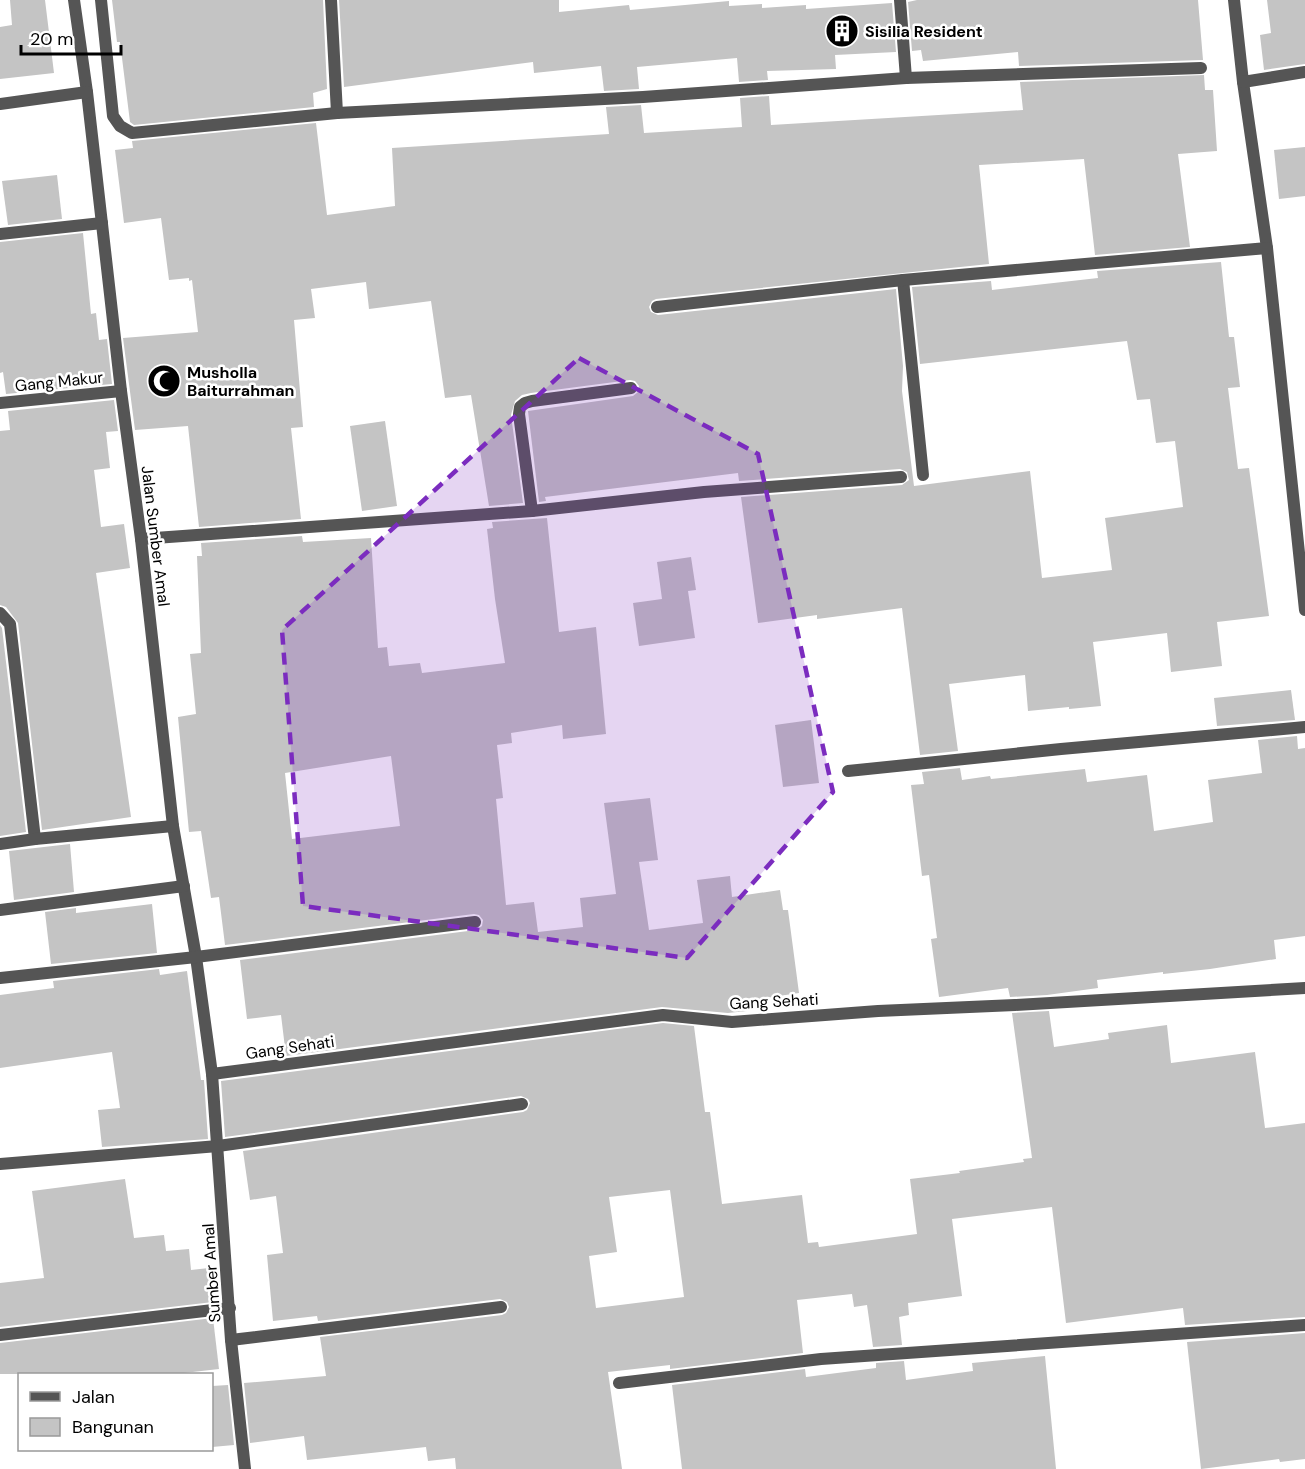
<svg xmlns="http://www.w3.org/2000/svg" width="1305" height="1469" viewBox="0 0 1305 1469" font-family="'DM Sans',sans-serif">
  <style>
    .building { fill: #c4c4c4; fill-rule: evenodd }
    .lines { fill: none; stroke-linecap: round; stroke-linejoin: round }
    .minor { stroke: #555; stroke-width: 12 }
    .marked { fill: #7b2cbf; fill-opacity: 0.2; stroke: #7b2cbf; stroke-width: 4.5; stroke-dasharray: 12 8; stroke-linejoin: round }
    .labels { text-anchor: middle; stroke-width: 5; stroke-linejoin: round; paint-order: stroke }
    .poi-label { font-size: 16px; font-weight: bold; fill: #000; stroke: #fff; text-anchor: start }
    .street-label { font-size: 16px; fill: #000; stroke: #fff }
  </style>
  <rect width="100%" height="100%" fill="#fff"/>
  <g class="building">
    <polygon points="10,0 45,0 54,73 0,79 0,27 12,25"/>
    <polygon points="112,0 323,0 327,89 313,93 314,107 134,125 130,122 120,42 117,42"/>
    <polygon points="339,0 559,0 559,12 629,5 630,10 729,1 729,6 762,4 762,8 806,5 806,9 892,3 896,52 835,55 836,69 767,71 768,80 739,82 737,58 637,67 639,89 604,91 601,66 534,73 533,62 344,87"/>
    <polygon points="917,0 1198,0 1203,60 1019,66 1018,52 923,61 921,50 912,51 908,2"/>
    <polygon points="1267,0 1305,0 1305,64 1264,70 1260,35 1271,33"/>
    <polygon points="1204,75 1205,90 1213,90 1217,151 1178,154 1190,247 1095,255 1084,159 979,165 989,264 656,299 652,301 649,307 651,312 658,315 896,289 903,366 902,391 914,486 1030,471 1042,578 1112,570 1105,518 1183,507 1175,441 1156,443 1150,399 1137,400 1127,341 920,364 912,287 991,281 992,290 1098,278 1097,271 1221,262 1229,337 1234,337 1240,387 1228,388 1238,469 1249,468 1269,616 1217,622 1222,666 1171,672 1167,633 1093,642 1101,706 1069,709 1069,707 1028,711 1025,675 949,684 958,751 920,755 902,608 817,619 817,615 758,623 741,497 902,485 909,480 907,472 900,469 739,481 738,473 545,497 546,501 539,502 528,411 633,396 638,392 639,386 635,381 630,380 531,393 522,395 515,401 511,415 523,503 489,506 471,395 445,398 431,301 369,309 366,282 311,289 315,318 294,320 303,427 291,428 301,519 199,527 188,426 135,430 123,338 198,332 192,280 189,281 189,278 169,280 161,218 124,223 115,150 133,148 132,141 316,123 327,215 395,206 392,148 609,134 606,107 641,105 644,133 742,127 740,98 769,96 771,125 1023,110 1020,82"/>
    <polygon points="1305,147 1305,196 1279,199 1274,150"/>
    <polygon points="57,175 62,219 8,225 2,181"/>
    <polygon points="83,233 91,314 96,313 99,340 107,339 112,384 6,394 3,372 0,373 0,242"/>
    <polygon points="114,400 118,431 106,432 110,468 94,470 101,527 124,524 130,568 96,573 131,817 42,830 18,623 6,607 0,605 0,431 10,430 8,411"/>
    <polygon points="385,421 397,506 362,511 350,426"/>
    <path d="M547,518L559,632L596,627L606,734L563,739L562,725L511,733L512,743L497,745L503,798L496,799L506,905L534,902L538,932L583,927L580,898L616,894L604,803L650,798L658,860L639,862L649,930L703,923L697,880L730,876L732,897L780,890L783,910H788L799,993L746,1001L747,1011L728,1013L662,1007L286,1056L281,1015L247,1019L240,960L476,930L482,926L483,920L479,915L474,914L225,945L219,897L211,898L201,831L189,832L178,717L196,714L190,654L201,653L197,556H202L201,543L302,536L303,542L371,538L378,648L387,647L389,666L420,663L422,673L505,663L495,599L487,529L493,528L492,522ZM391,756L400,826L292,839L285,773Z"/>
    <polygon points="691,557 696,590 688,591 695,638 639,646 633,603 662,599 657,562"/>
    <polygon points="0,625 2,628 26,832 0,836"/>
    <polygon points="1291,690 1295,720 1217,726 1214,698"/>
    <polygon points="811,720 819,783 783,787 775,725"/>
    <polygon points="1297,736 1298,749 1305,748 1305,936 1274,940 1276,959 1210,969 1163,974 1163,972 1097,980 1098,988 1047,995 1010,997 1008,988 939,997 931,939 937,938 929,875 922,876 911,785 924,784 922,772 960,768 962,780 990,776 991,779 1085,769 1087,782 1147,775 1154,831 1213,822 1208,780 1262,773 1258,740"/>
    <polygon points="70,844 74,892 14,900 9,851"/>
    <polygon points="152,904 157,953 51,964 45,912 76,908 76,913"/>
    <polygon points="159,969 160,975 187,971 201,1080 204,1080 208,1139 102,1147 98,1110 120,1108 112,1052 0,1068 0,995 54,988 53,981"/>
    <path d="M1049,1011L1054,1047L1109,1039L1108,1033L1167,1025L1171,1063L1255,1052L1265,1128L1305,1123V1317L1185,1325L1183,1308L1066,1323L1052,1207L952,1219L962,1296L908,1303L909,1315L899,1317L902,1345L873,1347L867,1305L854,1307L852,1294L797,1300L803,1353L670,1369V1365L608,1372L622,1469H456L455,1458L428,1461L426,1447L307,1460L304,1436L250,1443L244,1383L326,1376L320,1337L502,1315L506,1313L509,1307L507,1302L500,1299L318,1321L317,1316L273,1321L267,1255L283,1253L276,1196L250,1200L243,1151L523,1112L527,1110L530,1103L528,1099L521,1096L225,1137L221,1081L663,1023L694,1026L705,1112H710L722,1204L802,1195L808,1243L818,1242L819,1247L917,1234L910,1179L960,1173L959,1171L1024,1162L1023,1159L1032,1158L1012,1013ZM670,1190L684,1297L596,1308L589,1256L617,1252L609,1197Z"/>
    <polygon points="125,1179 134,1238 164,1235 166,1251 189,1249 191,1270 209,1268 213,1302 0,1327 0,1283 44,1278 32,1191"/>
    <polygon points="213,1318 219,1369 175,1374 0,1374 0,1343"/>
    <polygon points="1305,1333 1305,1459 1280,1462 1279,1459 1201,1469 1187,1342"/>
    <polygon points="1045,1356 1056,1469 682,1469 672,1385 805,1369 806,1377 876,1368 876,1363 904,1361 906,1380 973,1371 972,1363"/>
    <polygon points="228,1385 234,1445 212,1447 212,1386"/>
  </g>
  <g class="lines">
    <g class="minor">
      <polyline points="74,0 87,92 121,391 141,539 173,826 196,957 212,1074 231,1340 245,1469"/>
      <polyline points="101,0 113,116 120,126 132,133 337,113 643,97 906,78 1201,68"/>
      <polyline points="331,0 337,113"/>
      <polyline points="900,0 906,78"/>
      <polyline points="1234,0 1243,82 1267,248 1305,610"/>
      <polyline points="1243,82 1305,72"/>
      <polyline points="0,104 87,92"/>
      <polyline points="0,234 102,223"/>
      <polyline points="903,280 923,475"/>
      <polyline points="657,307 903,280 1267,248"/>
      <polyline points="0,403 121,391"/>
      <polyline points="532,511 519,414 520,407 525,403 532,401 631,388"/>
      <polyline points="141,539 532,511 704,492 901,477"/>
      <polyline points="0,613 10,624 35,839 0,844"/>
      <polyline points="848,771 1061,749 1305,727"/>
      <polyline points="35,839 173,826"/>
      <polyline points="0,910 184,886"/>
      <polyline points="0,978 196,957 475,922"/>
      <polyline points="212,1074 663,1015 732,1022 878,1011 1015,1005 1305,988"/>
      <polyline points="0,1164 218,1146 522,1104"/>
      <polyline points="0,1335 230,1308"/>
      <polyline points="231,1340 501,1307"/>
      <polyline points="619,1383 821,1359 1305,1325"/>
    </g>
  </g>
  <path class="marked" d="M579,358L758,454L833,792L687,958L303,906L282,630Z"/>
  <defs>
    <symbol id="building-disc" viewBox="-11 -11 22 22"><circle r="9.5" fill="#000" stroke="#fff"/><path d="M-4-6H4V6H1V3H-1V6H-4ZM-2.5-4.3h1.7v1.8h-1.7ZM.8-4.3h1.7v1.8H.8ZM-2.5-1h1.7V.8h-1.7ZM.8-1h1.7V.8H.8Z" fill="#fff"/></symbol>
    <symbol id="mosque-disc" viewBox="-11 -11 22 22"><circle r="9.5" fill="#000" stroke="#fff"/><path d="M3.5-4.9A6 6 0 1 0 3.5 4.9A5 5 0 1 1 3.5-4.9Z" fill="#fff"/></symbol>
  </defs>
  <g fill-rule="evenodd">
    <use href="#building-disc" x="823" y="12" width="38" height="38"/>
    <use href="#mosque-disc" x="145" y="362" width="38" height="38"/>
  </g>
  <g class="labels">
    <g class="poi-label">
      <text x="865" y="37">Sisilia Resident</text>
      <text x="187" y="378">Musholla<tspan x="187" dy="18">Baiturrahman</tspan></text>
    </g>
    <g class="street-label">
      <text transform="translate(59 381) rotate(-6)" y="6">Gang Makur</text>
      <text transform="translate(156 536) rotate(83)" y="6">Jalan Sumber Amal</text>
      <text transform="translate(774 1001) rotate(-3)" y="6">Gang Sehati</text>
      <text transform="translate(290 1047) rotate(-8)" y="6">Gang Sehati</text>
      <text transform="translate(211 1273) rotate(-94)" y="6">Sumber Amal</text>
    </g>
  </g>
  <rect x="18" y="1373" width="195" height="78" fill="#ffffff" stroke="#999999" stroke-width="1.5"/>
  <rect x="30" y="1392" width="30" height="9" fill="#555555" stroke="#999999" stroke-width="1.5"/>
  <text x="72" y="1403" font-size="18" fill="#000000">Jalan</text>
  <rect x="30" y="1418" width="30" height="18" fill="#c4c4c4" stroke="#999999" stroke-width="1.5"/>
  <text x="72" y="1433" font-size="18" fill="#000000">Bangunan</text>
  <path d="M21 45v9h100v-9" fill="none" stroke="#000000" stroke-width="3"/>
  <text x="30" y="45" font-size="18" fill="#000000" stroke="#ffffff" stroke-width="4.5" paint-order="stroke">20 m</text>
</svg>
